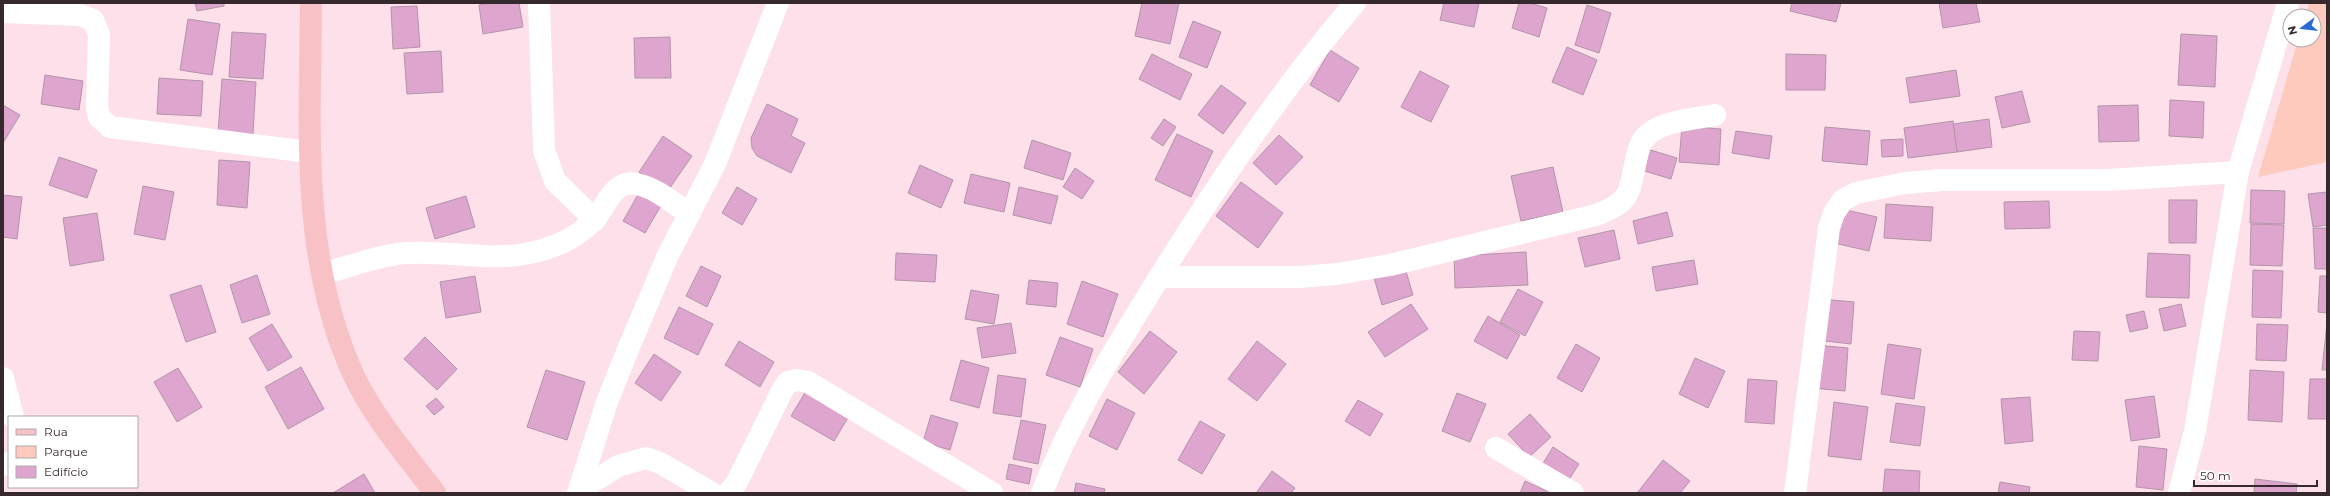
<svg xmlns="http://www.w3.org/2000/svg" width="2330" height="496" viewBox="0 0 2330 496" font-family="Montserrat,sans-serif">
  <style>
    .green { fill: #fecabd }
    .building { fill: #dea6ce; stroke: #b195a8 }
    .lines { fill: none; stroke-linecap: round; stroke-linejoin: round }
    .minor { stroke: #fff; stroke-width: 22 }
    .major { stroke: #f7c1c5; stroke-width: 22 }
  </style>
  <rect width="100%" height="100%" fill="#fde0e9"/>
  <polygon class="green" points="2309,3 2327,3 2327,162 2258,177 2298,40 2314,40 2314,16 2306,16"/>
  <g class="building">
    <polygon points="195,3 224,3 224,6 197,11"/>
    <polygon points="492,3 519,3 523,27 483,34 479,5"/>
    <polygon points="1142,3 1179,3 1170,44 1135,36"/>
    <polygon points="1444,3 1479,3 1474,27 1440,20"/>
    <polygon points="1519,3 1530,3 1547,8 1539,37 1512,28"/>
    <polygon points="1792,3 1841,3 1836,22 1790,11"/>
    <polygon points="1939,3 1976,3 1980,22 1943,28"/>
    <polygon points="1587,5 1611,13 1599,53 1575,45"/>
    <polygon points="417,6 420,47 393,49 391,7"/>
    <polygon points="188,19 220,24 212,75 180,70"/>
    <polygon points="1193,21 1221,32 1207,68 1179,57"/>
    <polygon points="232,32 266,34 263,79 229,77"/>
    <polygon points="2181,34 2217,36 2215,87 2178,85"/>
    <polygon points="670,37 671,78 635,78 634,38"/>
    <polygon points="1567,47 1597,60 1583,95 1552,82"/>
    <polygon points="1330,50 1359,68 1339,102 1310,85"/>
    <polygon points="441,51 443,92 407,94 404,53"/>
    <polygon points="1152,54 1192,74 1180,100 1139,79"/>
    <polygon points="1786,54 1826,55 1825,90 1786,90"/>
    <polygon points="1956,70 1960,96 1910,103 1906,78"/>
    <polygon points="1420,71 1449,86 1431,122 1401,107"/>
    <polygon points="45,75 83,81 79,110 41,104"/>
    <polygon points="159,78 203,81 201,116 157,114"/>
    <polygon points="222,79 256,82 253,134 218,132"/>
    <polygon points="1221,85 1246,103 1223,134 1198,115"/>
    <polygon points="2022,91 2030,122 2002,128 1995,97"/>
    <polygon points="2170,100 2204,102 2203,138 2169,136"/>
    <polygon points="767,104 798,119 791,136 805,143 791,173 757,156 752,148 751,138"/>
    <polygon points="3,105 20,115 3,143"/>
    <polygon points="2138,105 2139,141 2099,142 2098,106"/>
    <polygon points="1164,119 1176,127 1163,146 1151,138"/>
    <polygon points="1989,119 1992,147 1957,152 1953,124"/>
    <polygon points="1953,121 1957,152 1908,158 1904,128"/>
    <polygon points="1682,126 1721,129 1719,165 1679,162"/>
    <polygon points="1825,127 1870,131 1867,165 1822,161"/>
    <polygon points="1736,131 1772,136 1769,159 1732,153"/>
    <polygon points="1177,134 1213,151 1191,197 1155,180"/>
    <polygon points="1279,135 1303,157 1276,185 1253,163"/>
    <polygon points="663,136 692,156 667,192 639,172"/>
    <polygon points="1903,139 1903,156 1882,157 1881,140"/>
    <polygon points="1032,140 1071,153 1063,180 1024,168"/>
    <polygon points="1644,148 1677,158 1671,179 1638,169"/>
    <polygon points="59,157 97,170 87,198 49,185"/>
    <polygon points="219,160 250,162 247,208 217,205"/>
    <polygon points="920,165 953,180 941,208 908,193"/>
    <polygon points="1553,167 1563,212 1521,221 1511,176"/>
    <polygon points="1075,168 1094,181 1082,199 1063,187"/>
    <polygon points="971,174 1010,183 1004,212 964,203"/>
    <polygon points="1241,182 1283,213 1258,248 1216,216"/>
    <polygon points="143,186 174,192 165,240 134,234"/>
    <polygon points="737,187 757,199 742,225 722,213"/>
    <polygon points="1019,187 1058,196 1051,224 1013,215"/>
    <polygon points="2251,190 2285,191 2284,224 2250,223"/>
    <polygon points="640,191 662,204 645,233 623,221"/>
    <polygon points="2327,192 2327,225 2313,227 2308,194"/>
    <polygon points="3,195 22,197 17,239 3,237"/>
    <polygon points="466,196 475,227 435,239 426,208"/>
    <polygon points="2169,200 2197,200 2196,243 2169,243"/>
    <polygon points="2049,201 2050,228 2005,229 2004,202"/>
    <polygon points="1886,204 1933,207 1931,241 1884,238"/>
    <polygon points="1842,209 1877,217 1869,251 1834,243"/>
    <polygon points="1667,212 1673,236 1638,244 1633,221"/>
    <polygon points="97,213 104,260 70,266 63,218"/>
    <polygon points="2251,224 2284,225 2282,266 2250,265"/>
    <polygon points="2313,228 2327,228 2327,269 2315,269"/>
    <polygon points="1614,230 1620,259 1585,267 1578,238"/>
    <polygon points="1526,252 1528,285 1455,288 1454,256"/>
    <polygon points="896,253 937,255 935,282 895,280"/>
    <polygon points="2148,253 2190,255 2189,298 2146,297"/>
    <polygon points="1694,260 1698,284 1656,291 1652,267"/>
    <polygon points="701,266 721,276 707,307 686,296"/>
    <polygon points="1405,268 1413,295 1382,305 1374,278"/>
    <polygon points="2253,270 2283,271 2281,318 2252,317"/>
    <polygon points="257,275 270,314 242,323 230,285"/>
    <polygon points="475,276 481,312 446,318 440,282"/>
    <polygon points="2320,276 2327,276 2327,313 2318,312"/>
    <polygon points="1029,280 1058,283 1056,307 1026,304"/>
    <polygon points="1082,281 1118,294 1103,337 1067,324"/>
    <polygon points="201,285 216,332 186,342 170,295"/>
    <polygon points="1518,289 1543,302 1525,336 1500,322"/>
    <polygon points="971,290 999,295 994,324 965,319"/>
    <polygon points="1820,299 1854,302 1851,344 1816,340"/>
    <polygon points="1411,304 1428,329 1385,357 1368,332"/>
    <polygon points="2181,304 2186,326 2164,331 2159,309"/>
    <polygon points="679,307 713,324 698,355 664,338"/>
    <polygon points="2144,311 2148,328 2130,332 2126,315"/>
    <polygon points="1488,316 1520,335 1507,359 1474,341"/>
    <polygon points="1011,323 1016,353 982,358 977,328"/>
    <polygon points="2327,323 2327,370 2322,370"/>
    <polygon points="272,324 292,357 268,371 249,338"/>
    <polygon points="2257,324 2288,325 2286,361 2256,360"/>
    <polygon points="1150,331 1177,352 1144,394 1118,372"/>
    <polygon points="2074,331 2100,332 2098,361 2072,360"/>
    <polygon points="425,337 457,369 437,390 404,359"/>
    <polygon points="1060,337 1093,349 1080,387 1046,375"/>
    <polygon points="739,341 774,362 760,387 725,365"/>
    <polygon points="1257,341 1286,364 1257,401 1228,379"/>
    <polygon points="1576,344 1600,358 1582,392 1557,378"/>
    <polygon points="1888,344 1921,349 1914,399 1881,394"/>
    <polygon points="1816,345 1848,348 1845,391 1812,388"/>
    <polygon points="654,354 681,372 661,401 635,383"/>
    <polygon points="1695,358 1725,371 1708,408 1679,394"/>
    <polygon points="961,360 989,368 979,408 950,400"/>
    <polygon points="301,367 324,409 288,429 265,387"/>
    <polygon points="178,368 202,407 177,422 154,382"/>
    <polygon points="546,370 585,382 567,440 527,427"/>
    <polygon points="2250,370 2284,372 2282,422 2248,420"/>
    <polygon points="998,375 1026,379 1021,417 993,413"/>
    <polygon points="1748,379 1777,381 1774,424 1745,422"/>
    <polygon points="2310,379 2327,379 2327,419 2308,419"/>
    <polygon points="806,391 849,416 834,441 791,416"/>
    <polygon points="1457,393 1486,404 1470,442 1442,431"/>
    <polygon points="2154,396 2160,437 2131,441 2125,400"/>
    <polygon points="2030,397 2033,441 2005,444 2001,399"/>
    <polygon points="436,398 444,407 434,415 426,406"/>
    <polygon points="1107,399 1135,413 1117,450 1089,436"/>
    <polygon points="1358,400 1383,414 1370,436 1345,421"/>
    <polygon points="1834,402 1868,407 1861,460 1828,456"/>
    <polygon points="1896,403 1925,407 1920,446 1890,442"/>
    <polygon points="1530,414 1551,437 1529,457 1508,434"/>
    <polygon points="931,415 958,423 950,450 923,442"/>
    <polygon points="1021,420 1046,425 1038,464 1013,459"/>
    <polygon points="1200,421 1225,435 1202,474 1178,460"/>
    <polygon points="2139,446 2167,449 2163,490 2136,487"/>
    <polygon points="1553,447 1579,464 1564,487 1539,470"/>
    <polygon points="1663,460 1690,481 1680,493 1637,493"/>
    <polygon points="1009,464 1032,469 1029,484 1006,479"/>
    <polygon points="1885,469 1920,471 1919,493 1883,493"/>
    <polygon points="1272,471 1295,488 1291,493 1256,493"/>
    <polygon points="364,474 375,493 333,493"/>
    <polygon points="2255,479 2297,484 2296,493 2254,493"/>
    <polygon points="1525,481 1551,493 1520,493"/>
    <polygon points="2000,482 2030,487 2029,493 1998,493"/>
    <polygon points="1076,483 1105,489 1104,493 1074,493"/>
  </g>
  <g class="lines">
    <g class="minor">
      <polyline points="539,3 544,150 555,181 595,220"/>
      <polyline points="3,12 80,15 93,20 99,34 97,108 99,117 110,127 309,152"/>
      <path d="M322,274C349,267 378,255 407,253C454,250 495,264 542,250C556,246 568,241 580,232C585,228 592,223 596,218C606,205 615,179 636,184C655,187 673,203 688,213"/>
      <path d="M1159,277H1299L1337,274L1390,265L1596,215C1631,202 1629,194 1636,160C1638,153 1639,145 1643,140C1656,121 1695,119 1715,115"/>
      <polyline points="3,378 13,417"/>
      <polyline points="1496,448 1573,493"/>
      <polyline points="3,465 9,463"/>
      <polyline points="580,490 618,466 646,458 660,463 712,493"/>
      <polyline points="578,493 607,402 629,347 668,255 715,164 778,3"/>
      <polyline points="728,493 736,484 783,389 788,382 797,380 808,382 992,493"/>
      <path d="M1042,493C1068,425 1106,364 1144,302C1208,198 1276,96 1355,3"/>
      <polyline points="1795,493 1829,228 1834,213 1843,200 1856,193 1905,183 1942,180 2108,180 2238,172"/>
      <polyline points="2179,493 2195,431 2238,172 2288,3"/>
    </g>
    <path class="major" d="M311,3C310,128 300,259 354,376C374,418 407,456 435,493"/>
  </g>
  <rect width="2330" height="496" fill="none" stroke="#36292d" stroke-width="8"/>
  <rect x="8" y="416" width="130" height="72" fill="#ffffff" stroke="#afa9ab"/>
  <rect x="16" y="429" width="20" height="6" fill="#f7c1c5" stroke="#afa9ab"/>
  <text x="44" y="436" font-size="12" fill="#36292d">Rua</text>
  <rect x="16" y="446" width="20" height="12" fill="#fecabd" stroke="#afa9ab"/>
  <text x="44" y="456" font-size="12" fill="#36292d">Parque</text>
  <rect x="16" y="466" width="20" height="12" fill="#dea6ce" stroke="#afa9ab"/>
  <text x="44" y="476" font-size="12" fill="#36292d">Edifício</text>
  <g transform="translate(2302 28) rotate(255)"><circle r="19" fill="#ffffff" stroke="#afa9ab"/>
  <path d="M0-3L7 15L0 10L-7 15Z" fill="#2a69d6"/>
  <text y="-6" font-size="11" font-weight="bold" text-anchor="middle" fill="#36292d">N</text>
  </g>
  <path d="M2194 480v6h123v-6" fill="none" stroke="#36292d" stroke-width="2"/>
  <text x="2200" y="480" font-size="12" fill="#36292d" stroke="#ffffff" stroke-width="3" paint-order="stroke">50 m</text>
</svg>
